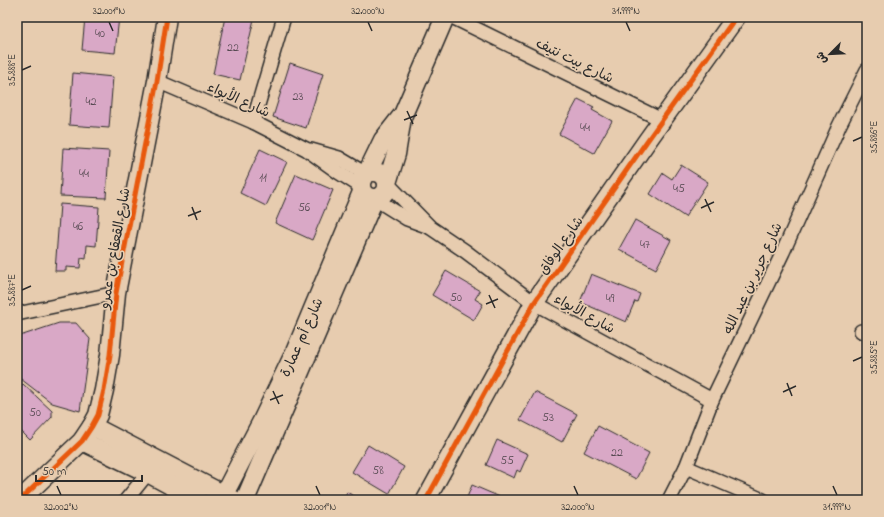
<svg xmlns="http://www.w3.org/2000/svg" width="884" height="517" viewBox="0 0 884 517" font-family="'Indie Flower','Playpen Sans Arabic',sans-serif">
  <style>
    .building { fill: #d9a8c6; stroke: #2b2b2b }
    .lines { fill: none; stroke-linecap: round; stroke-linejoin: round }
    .street-casing { stroke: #2b2b2b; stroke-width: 16 }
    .secondary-casing { stroke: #2b2b2b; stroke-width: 21 }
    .street { stroke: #e7ccaf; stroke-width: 13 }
    .secondary { stroke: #e7ccaf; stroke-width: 18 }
    .cycleway-casing { stroke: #e7ccaf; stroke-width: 8 }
    .cycleway { stroke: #e8590c; stroke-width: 5 }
    .ticks { fill: none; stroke: #2b2b2b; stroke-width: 1.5 }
    .labels { text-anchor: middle; stroke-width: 3.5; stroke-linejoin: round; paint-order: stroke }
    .number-label { font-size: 12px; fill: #564a52 }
    .street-label { font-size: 14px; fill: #2b2b2b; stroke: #e7ccaf }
    .neatline { fill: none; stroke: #2b2b2b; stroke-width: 1.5 }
    .ticks-label { font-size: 10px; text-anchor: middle; fill: #2b2b2b }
  </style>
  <rect width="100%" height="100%" fill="#e7ccaf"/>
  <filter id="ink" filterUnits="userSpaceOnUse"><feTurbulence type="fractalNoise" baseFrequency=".025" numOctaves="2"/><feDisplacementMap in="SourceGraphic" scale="8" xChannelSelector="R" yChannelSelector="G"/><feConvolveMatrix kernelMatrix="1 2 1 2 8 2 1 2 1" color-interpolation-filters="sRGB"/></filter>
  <g filter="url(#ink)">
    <g class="building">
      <polygon points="85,17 119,17 115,53 82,50"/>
      <polygon points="225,17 243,17 254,19 240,80 213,74"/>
      <polygon points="290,63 323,74 306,128 273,117"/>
      <polygon points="73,73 113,77 109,128 69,125"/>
      <polygon points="578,99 594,107 592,110 612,121 594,153 559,134"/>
      <polygon points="63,148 109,151 106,198 60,196"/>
      <polygon points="260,149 287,162 266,206 240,193"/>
      <polygon points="681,165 708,182 685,217 650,194 663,173 672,179"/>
      <polygon points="296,174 333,190 312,240 275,223"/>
      <polygon points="60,204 99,207 96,246 87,245 86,259 81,258 80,268 66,267 66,271 55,271"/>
      <polygon points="635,220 671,240 656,269 619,249"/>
      <polygon points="446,271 480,291 475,299 483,304 474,320 432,295"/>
      <polygon points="591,274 640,294 637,302 635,301 626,322 580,302"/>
      <polygon points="59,323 76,323 90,339 80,411 52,403 17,376 17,337"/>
      <polygon points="23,384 52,411 52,417 30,440 17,427 17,390"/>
      <polygon points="535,392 577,414 562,442 520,420"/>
      <polygon points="598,426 649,453 636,479 584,452"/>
      <polygon points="497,440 528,454 520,472 517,470 514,478 486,465"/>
      <polygon points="368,445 404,467 389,494 352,472"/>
      <polygon points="472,485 507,500 466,500"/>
      <polygon points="347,492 360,500 342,500"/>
    </g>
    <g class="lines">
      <defs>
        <g id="street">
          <polyline points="452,17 662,120"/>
          <polyline points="157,81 253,122 306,149 338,172 360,186"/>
          <polyline points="253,122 284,17"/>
          <polyline points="311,150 339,158 366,174"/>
          <polyline points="388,184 431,228 465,251 534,303 712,400"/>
          <polyline points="375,199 407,219 429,227"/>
          <polyline points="17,314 116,293"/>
          <polyline points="861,331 867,334"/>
          <polyline points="686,467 763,500"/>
          <polyline points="126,500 148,473"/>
          <polyline points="669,500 686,467 712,400 783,252 839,126 867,70"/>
        </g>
        <g id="secondary">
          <circle cx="374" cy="185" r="13"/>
          <polyline points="367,173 383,140 401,117"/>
          <polyline points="387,183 396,154 402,117 445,17"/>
          <polyline points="92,426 234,500"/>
          <polyline points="82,441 148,473 198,500"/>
          <polyline points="20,500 82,441 92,426 98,415 104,390 110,355 116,293 157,81 167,17"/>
          <polyline points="221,500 262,421 295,352 362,192"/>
          <polyline points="245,500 374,199"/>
          <polyline points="426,500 534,303 647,141 736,17"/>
        </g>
      </defs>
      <use href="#street" class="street-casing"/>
      <use href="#secondary" class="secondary-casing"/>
      <use href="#street" class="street"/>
      <use href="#secondary" class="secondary"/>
      <defs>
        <g id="cycleway">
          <polyline points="20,500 82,441 92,426 98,415 104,390 110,355 116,293 157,81 167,17"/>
          <polyline points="426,500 534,303 647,141 736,17"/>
        </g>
      </defs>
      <use href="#cycleway" class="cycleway-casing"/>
      <use href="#cycleway" class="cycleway"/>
    </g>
  </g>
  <path class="ticks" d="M109,22L113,31M368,22L372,31M626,22L630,31M22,70L31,66M407,111L413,124M404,120L417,115M853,141L862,137M705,199L711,212M192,207L197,220M701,208L714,202M188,216L201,211M22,290L31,286M489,295L495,308M486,304L498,299M853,361L862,357M787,383L792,396M273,391L279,404M783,392L796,386M270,400L283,395M57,486L61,495M316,486L320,495M574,486L578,495M833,486L837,495"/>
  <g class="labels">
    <g class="number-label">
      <text x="100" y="37">40</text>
      <text x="233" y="51">22</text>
      <text x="298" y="100">23</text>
      <text x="91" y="105">42</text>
      <text x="585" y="131">44</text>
      <text x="84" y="177">44</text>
      <text x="263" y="181">11</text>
      <text x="679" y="192">45</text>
      <text x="304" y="211">56</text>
      <text x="78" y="230">46</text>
      <text x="645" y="248">47</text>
      <text x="456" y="301">50</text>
      <text x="610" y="302">49</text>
      <text x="35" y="416">50</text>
      <text x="548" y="421">53</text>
      <text x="617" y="456">22</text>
      <text x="507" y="464">55</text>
      <text x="378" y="474">58</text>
    </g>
    <g class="street-label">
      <text transform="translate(575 60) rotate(26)" y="5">شارع بيت نتيف</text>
      <text transform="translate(239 99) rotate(24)" y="5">شارع الأبواء</text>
      <text transform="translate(560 245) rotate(-55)" y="5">شارع الوفاق</text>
      <text transform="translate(114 248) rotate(-80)" y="5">شارع القعقاع بن عمرو</text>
      <text transform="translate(752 278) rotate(-65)" y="5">شارع جرير بن عبد الله</text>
      <text transform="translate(585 313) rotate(29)" y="5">شارع الأبواء</text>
      <text transform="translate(301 337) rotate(-66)" y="5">شارع أم عمارة</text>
    </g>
  </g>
  <rect width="884" height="517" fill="none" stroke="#e7ccaf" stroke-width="44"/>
  <g transform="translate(830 54) rotate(246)" stroke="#e7ccaf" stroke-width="3" paint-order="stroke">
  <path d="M0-3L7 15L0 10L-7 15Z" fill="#2b2b2b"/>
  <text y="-6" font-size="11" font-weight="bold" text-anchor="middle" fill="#2b2b2b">ش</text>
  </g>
  <path d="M36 475v6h106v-6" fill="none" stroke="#2b2b2b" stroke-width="2"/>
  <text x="42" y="475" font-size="12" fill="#2b2b2b" stroke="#e7ccaf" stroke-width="3" paint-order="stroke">50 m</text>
  <rect x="22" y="22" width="840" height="473" class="neatline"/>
  <g class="ticks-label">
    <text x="109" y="14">32.001°N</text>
    <text x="368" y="14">32.000°N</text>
    <text x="626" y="14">31.999°N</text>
    <text transform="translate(11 70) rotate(-90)" y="4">35.888°E</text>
    <text transform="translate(873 137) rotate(-90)" y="4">35.886°E</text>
    <text transform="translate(11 290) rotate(-90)" y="4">35.887°E</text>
    <text transform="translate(873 357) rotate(-90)" y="4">35.885°E</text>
    <text x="61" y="510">32.002°N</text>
    <text x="320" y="510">32.001°N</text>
    <text x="578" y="510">32.000°N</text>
    <text x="837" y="510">31.999°N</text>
  </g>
</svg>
